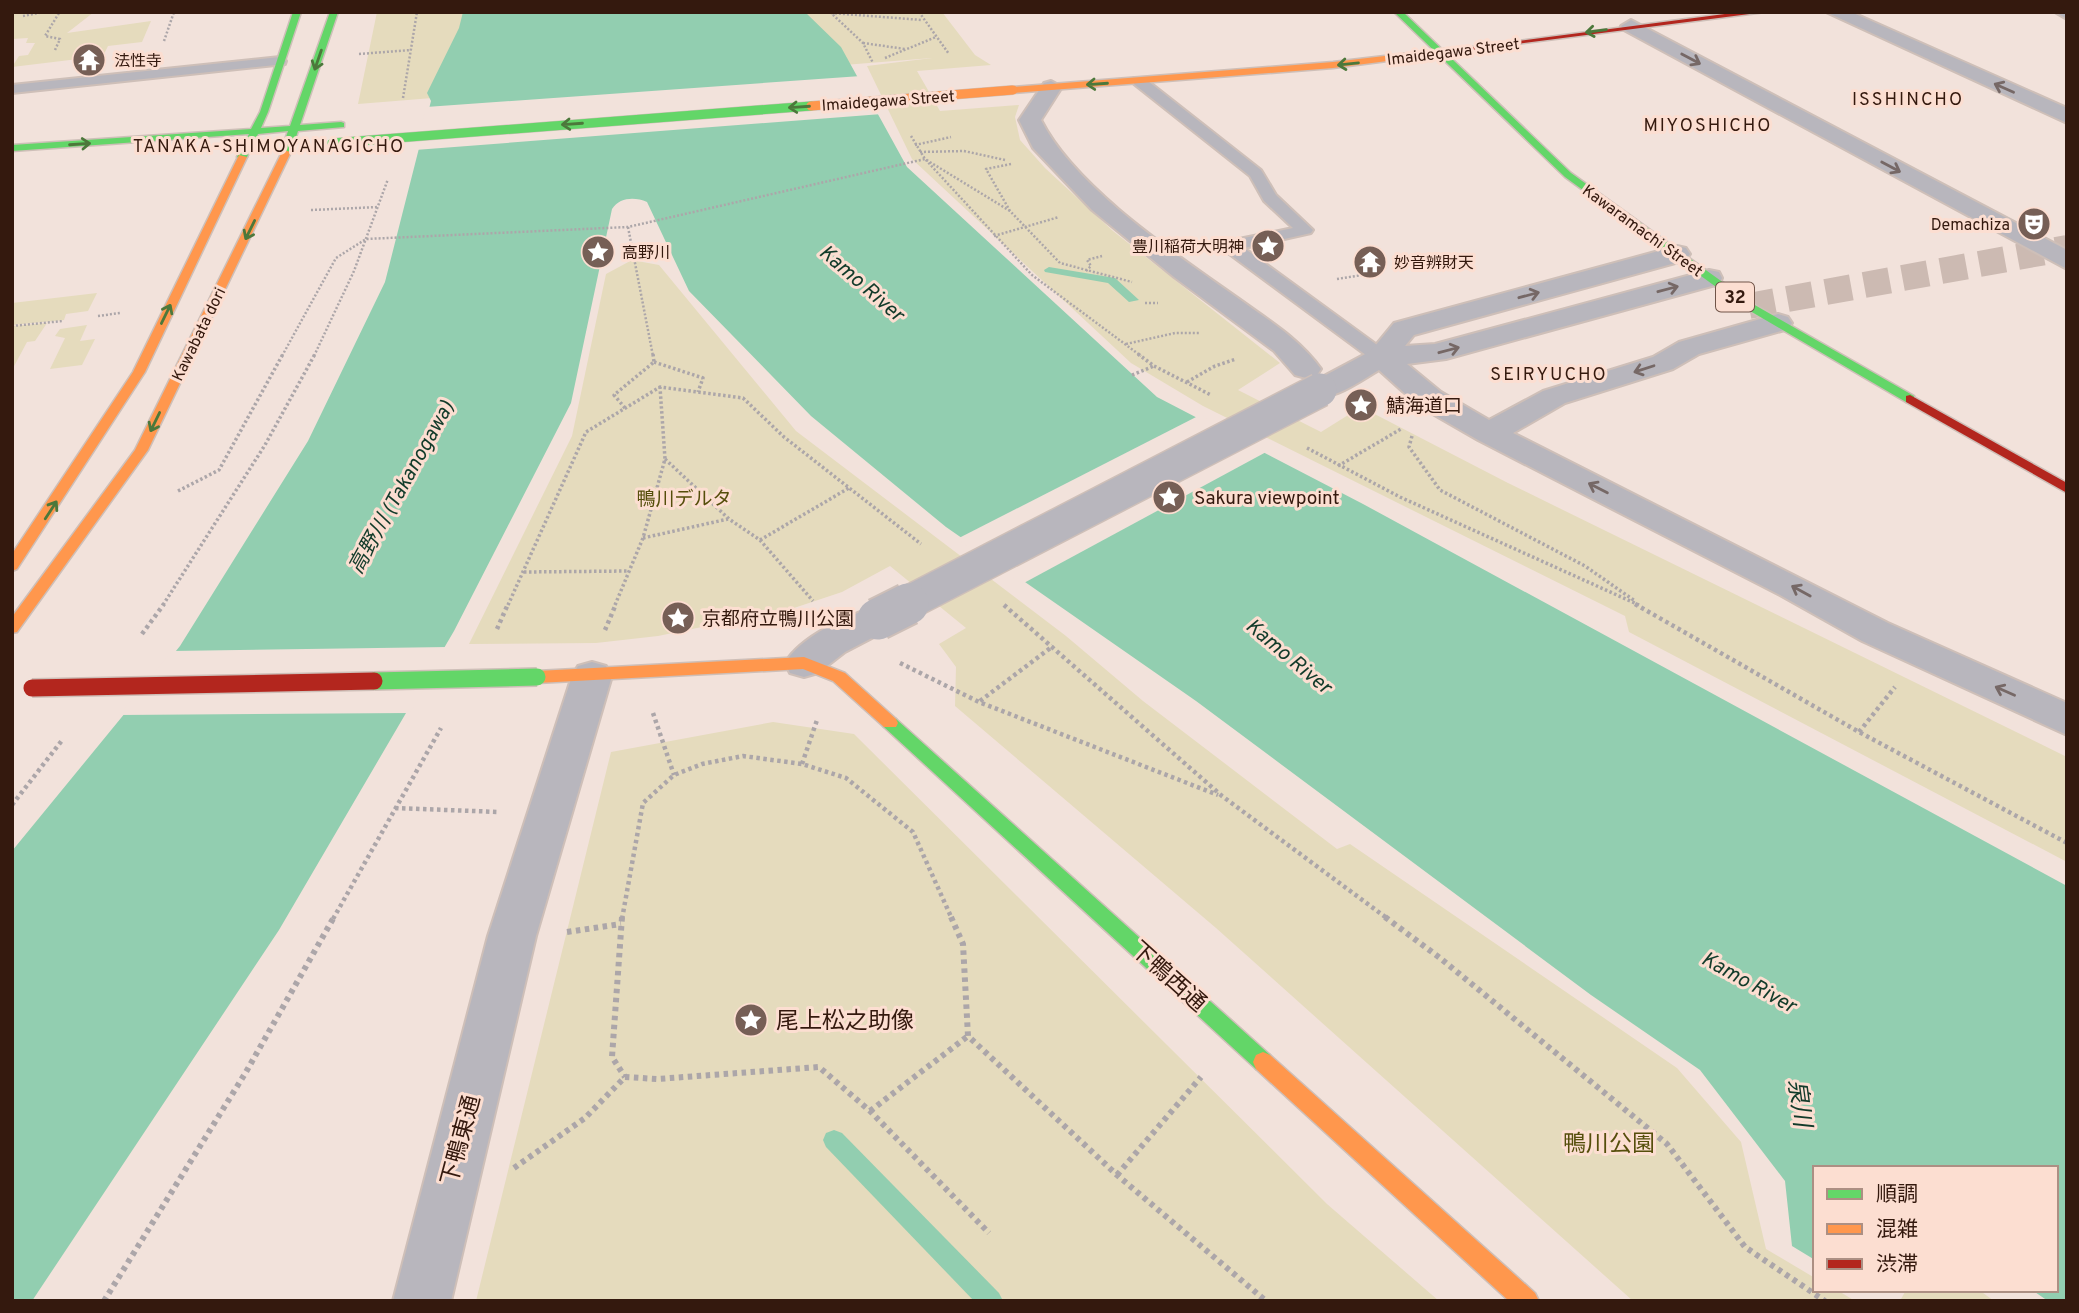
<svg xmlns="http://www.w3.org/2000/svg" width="2079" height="1313" viewBox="0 0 2079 1313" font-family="Overpass,'Noto Sans JP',sans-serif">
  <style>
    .green { fill: #e5dbbd }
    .water { fill: #92ceb0 }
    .pier { fill: #f2e2db }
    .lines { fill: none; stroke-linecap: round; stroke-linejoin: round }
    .stream { fill: #92ceb0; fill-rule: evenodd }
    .street-tunnel { stroke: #ccbab2; stroke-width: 26; stroke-dasharray: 26 13; stroke-linecap: butt }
    .lane-casing { stroke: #cebfb8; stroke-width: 4 }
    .street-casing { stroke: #cebfb8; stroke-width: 4 }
    .fast-casing { stroke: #cebfb8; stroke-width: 3 }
    .slow-casing { stroke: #cebfb8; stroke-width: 3 }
    .jam-casing { stroke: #cebfb8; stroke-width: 3 }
    .path-far3 { stroke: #aca6a9; stroke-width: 2.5; stroke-dasharray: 2 2; stroke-linecap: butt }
    .path-far2 { stroke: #aca6a9; stroke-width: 3.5; stroke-dasharray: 2.5 2.5; stroke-linecap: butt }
    .path-far1 { stroke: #aca6a9; stroke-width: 4.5; stroke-dasharray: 3.5 3.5; stroke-linecap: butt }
    .path { stroke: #aca6a9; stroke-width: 6; stroke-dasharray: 4.5 4.5; stroke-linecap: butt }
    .lane { fill: #b8b6bd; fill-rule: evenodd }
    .street { fill: #b8b6bd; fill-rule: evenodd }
    .fast { fill: #63d668; fill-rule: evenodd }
    .slow { fill: #ff974d; fill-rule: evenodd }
    .jam { fill: #b3261e; fill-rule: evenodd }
    .street-bridge-far1-casing { stroke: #cebfb8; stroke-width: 36; stroke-linecap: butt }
    .street-bridge-casing { stroke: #cebfb8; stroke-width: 45; stroke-linecap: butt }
    .fast-bridge-far1-casing { stroke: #cebfb8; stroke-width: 10; stroke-linecap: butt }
    .fast-bridge-casing { stroke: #cebfb8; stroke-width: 20; stroke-linecap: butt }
    .slow-bridge-casing { stroke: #cebfb8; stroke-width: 10; stroke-linecap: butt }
    .jam-bridge-casing { stroke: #cebfb8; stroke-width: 20; stroke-linecap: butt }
    .street-bridge-far1 { stroke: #b8b6bd; stroke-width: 33 }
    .street-bridge { stroke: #b8b6bd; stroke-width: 41 }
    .fast-bridge-far1 { stroke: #63d668; stroke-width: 9 }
    .fast-bridge { stroke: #63d668; stroke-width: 17 }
    .slow-bridge { stroke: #ff974d; stroke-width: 9 }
    .jam-bridge { stroke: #b3261e; stroke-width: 17 }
    .oneway { stroke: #4c783b }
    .oneway2 { stroke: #766866 }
    .labels { text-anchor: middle; stroke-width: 6; stroke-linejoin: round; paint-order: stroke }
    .far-street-label { font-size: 16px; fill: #34190e; stroke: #fcded1 }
    .far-poi-label { font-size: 16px; fill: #34190e; stroke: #fcded1; text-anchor: start }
    .far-neighbourhood-label { font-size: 18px; letter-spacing: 2px; fill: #34190e; stroke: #fcded1 }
    .shield { fill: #fcded1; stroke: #705448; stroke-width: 2 }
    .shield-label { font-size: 18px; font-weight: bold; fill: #34190e }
    .poi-label { font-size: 19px; fill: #34190e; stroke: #fcded1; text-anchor: start }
    .park-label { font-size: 19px; fill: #554e0b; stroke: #fcded1 }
    .water-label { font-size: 21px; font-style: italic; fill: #123b2a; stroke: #fcded1 }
    .near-street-label { font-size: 23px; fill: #34190e; stroke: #fcded1 }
    .near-poi-label { font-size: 23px; fill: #34190e; stroke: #fcded1; text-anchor: start }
    .near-park-label { font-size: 23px; fill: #554e0b; stroke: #fcded1 }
    .near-water-label { font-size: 24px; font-style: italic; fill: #123b2a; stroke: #fcded1 }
  </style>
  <rect width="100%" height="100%" fill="#f2e2db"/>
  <g class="green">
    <polygon points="12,12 94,12 67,33 151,21 142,42 108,46 103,56 12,67 19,56 28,55 35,43 26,43 28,38 12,39"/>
    <polygon points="377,12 942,12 975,55 991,65 917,71 940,111 1019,105 1015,117 1020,140 1045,168 1113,231 1280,363 1238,390 1321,432 1361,407 1508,483 2067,757 2067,862 1629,632 1625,616 1203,406 1131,363 912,159 867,66 932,58 358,104"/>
    <polygon points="632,260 659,265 796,431 1066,636 1143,701 1337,849 1350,844 1677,1068 1741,1142 1766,1249 1815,1278 1815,1290 1837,1290 1855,1301 1633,1301 1216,928 955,706 956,667 939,644 966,628 890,566 842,592 794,608 658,636 596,643 469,644 572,436 606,274"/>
    <polygon points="97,293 88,311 66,314 64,320 12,325 12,303"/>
    <polygon points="47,323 35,341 27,342 12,370 12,326"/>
    <polygon points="87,325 80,341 95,339 82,365 50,369 65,338 55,336 60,329"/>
    <polygon points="773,722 854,734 1327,1204 1439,1301 476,1301 611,752"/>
    <polygon points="1906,1290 1979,1290 1994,1301 1900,1301"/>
  </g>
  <path class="water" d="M463,12H805L841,47L907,167L1157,397L1363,504L2067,886V1301H2048L2032,1290H2056V1168H1815V1260L1792,1246L1785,1181L1700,1070L1591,995L1196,701L946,527L811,416L689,291L647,202C635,197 620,197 612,209L571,403L454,631L279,930L32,1301H12V851L180,646L308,441L385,282L431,101L427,93L459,28Z"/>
  <g class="pier">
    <polygon points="861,76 882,114 415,150 426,107"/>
    <polygon points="1200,415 1268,451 1022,584 957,539"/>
    <polygon points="448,647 410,713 119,715 172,651"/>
  </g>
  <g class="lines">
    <g class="stream">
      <polygon points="1049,267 1115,278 1139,300 1129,302 1108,283 1045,272 1044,270"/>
      <polygon points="834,1130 842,1133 999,1293 1003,1301 974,1301 826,1147 823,1140 826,1133"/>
    </g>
    <polyline class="street-tunnel" points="1749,306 2067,248"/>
    <defs>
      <g id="lane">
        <polygon points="280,57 286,61 285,64 12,93 12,85"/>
        <polygon points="1134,78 1144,78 1261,170 1276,195 1313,230 1311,233 1244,248 1388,353 1390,357 1388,361 1374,361 1224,250 1224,242 1293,228 1264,201 1250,176 1134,84"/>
      </g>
      <g id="street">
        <polygon points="1826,12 1851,12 2067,108 2067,123"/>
        <polygon points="2055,12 2067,12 2067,19"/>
        <polygon points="1631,20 2067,250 2067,269 1624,30 1621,26"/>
        <path d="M1051,81L1062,87L1041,120C1075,188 1177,255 1239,299C1268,320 1300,339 1321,369L1317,375L1306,378L1295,375L1274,351L1174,277L1092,210L1033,148L1019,120L1044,83Z"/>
        <path d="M1677,246L1686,248L1690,254L1686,260L1414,335L1405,346L1435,344L1709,270L1719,272L1722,278L1719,284L1446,359L1407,364L1441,392L1489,420L1543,391L1653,357L1679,342L1778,314L1788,317L1792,323L1788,329L1699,354L1673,369L1565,403L1513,433L1888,623L2067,703V735L1862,641L1780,595L1478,440L1419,406L1379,370C1358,382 1333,402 1309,396L1305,390L1309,384L1371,351L1394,323Z"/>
        <path d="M878,606L891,610L897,619L891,628L845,652L818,673L804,677L790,673L785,663C801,636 848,615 878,606Z"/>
        <polygon points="592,662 606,666 612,676 536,936 451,1301 393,1301 488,936 572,676 578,666"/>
      </g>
      <g id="fast">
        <polygon points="293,12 301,12 268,112 261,128 290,126 330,12 338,12 300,125 341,122 344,123 344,127 298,131 291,152 286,155 281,152 288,131 258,134 247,157 242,160 237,157 249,134 12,151 12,145 251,129 260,112"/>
        <polygon points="1394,12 1403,12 1571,173 1753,304 1914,396 1914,402 1906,402 1745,308 1565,177"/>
        <polygon points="890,717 896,719 1270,1055 1273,1062 1270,1069 1263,1072 1256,1069 884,727 882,723 884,719"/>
      </g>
      <g id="slow">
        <polygon points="1462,47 1465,47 1465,51 1333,68 1013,93 1009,90 1013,87 1333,62"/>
        <polygon points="283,150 291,152 148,450 17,632 12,633 12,617 135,450"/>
        <polygon points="239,155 247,157 145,372 17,569 12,571 12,554 133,372"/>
        <polygon points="804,657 845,673 896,719 898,723 896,727 884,727 833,681 803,669 537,683 529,677 537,671"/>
        <polygon points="1263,1052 1270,1055 1535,1293 1539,1301 1509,1301 1256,1069 1253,1062 1256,1055"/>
      </g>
      <g id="jam">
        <polygon points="1740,12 1765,12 1462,51 1458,49"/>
        <polygon points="1910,395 2067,483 2067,493 1906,402 1906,396"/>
      </g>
    </defs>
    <use href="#lane" class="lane-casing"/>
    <use href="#street" class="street-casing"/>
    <use href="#fast" class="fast-casing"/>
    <use href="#slow" class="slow-casing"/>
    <use href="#jam" class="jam-casing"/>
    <g class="path-far3">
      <polyline points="830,12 863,43 873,63"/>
      <polyline points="919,12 949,54"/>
      <polyline points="831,13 922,20"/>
      <polyline points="23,16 44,12"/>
      <polyline points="164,41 174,12"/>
      <polyline points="863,43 905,49"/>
      <polyline points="55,50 60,39 45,36 59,13 56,12"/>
      <polyline points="359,54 411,50"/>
      <polyline points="885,58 936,37"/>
      <polyline points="403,98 417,12"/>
      <polyline points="911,136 925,159 1032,275 1141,356"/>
      <polyline points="915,145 951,137"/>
      <polyline points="920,152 964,151 1005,160"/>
      <polyline points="1011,164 986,169 1010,211 1060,263 1132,282"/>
      <polyline points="311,210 379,207"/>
      <polyline points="628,227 653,356"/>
      <polyline points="994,236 1059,217"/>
      <polyline points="1086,271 1091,266 1087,260 1102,256"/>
      <polyline points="1337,279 1375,273"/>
      <polyline points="1145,303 1158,303"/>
      <polyline points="98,316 120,313"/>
      <polyline points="12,326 63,321"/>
      <polyline points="1126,344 1175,333 1200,333"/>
      <polyline points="282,356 336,258 366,239 628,227 925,159 1010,211"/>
      <polyline points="314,356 354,271 388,179"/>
    </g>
    <g class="path-far2">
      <polyline points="653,354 654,362"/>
      <polyline points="1138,354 1154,366 1211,395"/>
      <polyline points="654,362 703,378 698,392"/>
      <polyline points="1132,375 1154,366"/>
      <polyline points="1187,382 1215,366 1236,359"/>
      <polyline points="625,408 614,395 654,362"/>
      <polyline points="1412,436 1409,447 1440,490 1585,566 1635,601"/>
      <polyline points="1307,448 1400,497 1639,605"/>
      <polyline points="665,459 729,519 760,540 813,601"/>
      <polyline points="1338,466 1401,429"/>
      <polyline points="178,491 219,470 283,354"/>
      <polyline points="643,538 728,519"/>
      <polyline points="760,540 849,488"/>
      <polyline points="524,572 629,571"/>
      <polyline points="163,605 265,445 315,354"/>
      <polyline points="508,605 586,432 660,387 743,398 784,437 921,544"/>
      <polyline points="615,605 643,538 665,459 660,387"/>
    </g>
    <g class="path-far1">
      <polyline points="1635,604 1859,732 2067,843"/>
      <polyline points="1004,605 1222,796 1388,919"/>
      <polyline points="497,629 508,604"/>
      <polyline points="605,630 616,604"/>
      <polyline points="142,634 164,604"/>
      <polyline points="900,663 979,702 1218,795"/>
      <polyline points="980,701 1053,646"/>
      <polyline points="653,713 674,775"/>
      <polyline points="1859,732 1895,687"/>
      <polyline points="802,764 817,720"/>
      <polyline points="12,805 63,739"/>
      <polyline points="395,808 499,812"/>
      <polyline points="333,919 441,728"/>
      <polyline points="622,919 643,803 674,775 702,764 743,756 802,764 846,778 913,832 952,919"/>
    </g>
    <g class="path">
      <polyline points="622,917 612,1057 625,1077"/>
      <polyline points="951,917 963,944 968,1036 1117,1175 1266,1301"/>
      <polyline points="1385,917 1440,958 1667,1144 1745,1247 1825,1301"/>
      <polyline points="567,932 621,924"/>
      <polyline points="870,1111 968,1036"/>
      <polyline points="514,1168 585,1118 625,1077 657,1079 819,1067 870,1111 989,1233"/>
      <polyline points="1117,1175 1201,1077"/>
      <polyline points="104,1301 246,1072 334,917"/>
    </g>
    <use href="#lane" class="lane"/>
    <use href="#street" class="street"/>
    <use href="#fast" class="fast"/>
    <use href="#slow" class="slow"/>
    <use href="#jam" class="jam"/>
    <defs>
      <polyline id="street-bridge-far1" points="904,605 1320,390"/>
      <polyline id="street-bridge" points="878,619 908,604"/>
      <polyline id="fast-bridge-far1" points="332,143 811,106"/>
      <polyline id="fast-bridge" points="374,681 537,677"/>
      <polyline id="slow-bridge" points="811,106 1013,90"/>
      <polyline id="jam-bridge" points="32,688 374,681"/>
    </defs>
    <use href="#street-bridge-far1" class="street-bridge-far1-casing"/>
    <use href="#street-bridge" class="street-bridge-casing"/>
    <use href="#fast-bridge-far1" class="fast-bridge-far1-casing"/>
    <use href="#fast-bridge" class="fast-bridge-casing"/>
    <use href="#slow-bridge" class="slow-bridge-casing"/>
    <use href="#jam-bridge" class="jam-bridge-casing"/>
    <use href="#street-bridge-far1" class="street-bridge-far1"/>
    <use href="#street-bridge" class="street-bridge"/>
    <use href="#fast-bridge-far1" class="fast-bridge-far1"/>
    <use href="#fast-bridge" class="fast-bridge"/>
    <use href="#slow-bridge" class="slow-bridge"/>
    <use href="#jam-bridge" class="jam-bridge"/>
  </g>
  <defs><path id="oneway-shaft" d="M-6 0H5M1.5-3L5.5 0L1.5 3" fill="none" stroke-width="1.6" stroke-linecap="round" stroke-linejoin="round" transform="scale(1.75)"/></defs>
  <g class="oneway">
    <use href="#oneway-shaft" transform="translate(1596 31) rotate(172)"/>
    <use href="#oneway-shaft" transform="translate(318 60) rotate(109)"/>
    <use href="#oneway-shaft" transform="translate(1348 64) rotate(174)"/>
    <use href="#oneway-shaft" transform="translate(1097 84) rotate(176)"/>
    <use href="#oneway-shaft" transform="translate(799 107) rotate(176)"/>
    <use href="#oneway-shaft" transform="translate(572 124) rotate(176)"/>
    <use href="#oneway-shaft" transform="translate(80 144) rotate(-4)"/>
    <use href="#oneway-shaft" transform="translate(250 230) rotate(116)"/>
    <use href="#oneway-shaft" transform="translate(166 314) rotate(-64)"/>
    <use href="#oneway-shaft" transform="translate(155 422) rotate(116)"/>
    <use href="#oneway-shaft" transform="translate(51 510) rotate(-57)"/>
  </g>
  <g class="oneway2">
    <use href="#oneway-shaft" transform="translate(1691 59) rotate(28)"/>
    <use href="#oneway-shaft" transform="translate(2004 88) rotate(-156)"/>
    <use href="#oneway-shaft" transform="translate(1891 167) rotate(28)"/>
    <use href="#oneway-shaft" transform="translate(1668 289) rotate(-15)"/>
    <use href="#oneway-shaft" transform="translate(1529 295) rotate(-15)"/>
    <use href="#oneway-shaft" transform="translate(1449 350) rotate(-15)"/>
    <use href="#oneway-shaft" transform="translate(1644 369) rotate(162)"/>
    <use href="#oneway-shaft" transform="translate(1598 488) rotate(-153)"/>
    <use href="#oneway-shaft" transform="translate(1801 591) rotate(-151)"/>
    <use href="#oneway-shaft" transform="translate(2005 691) rotate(-156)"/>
  </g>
  <defs>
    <symbol id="temple-disc" viewBox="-11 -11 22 22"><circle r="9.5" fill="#765f56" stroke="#fcded1"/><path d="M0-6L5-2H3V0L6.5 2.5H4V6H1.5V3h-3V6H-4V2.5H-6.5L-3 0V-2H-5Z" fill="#fff"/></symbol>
    <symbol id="theatre-disc" viewBox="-11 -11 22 22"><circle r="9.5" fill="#765f56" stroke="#fcded1"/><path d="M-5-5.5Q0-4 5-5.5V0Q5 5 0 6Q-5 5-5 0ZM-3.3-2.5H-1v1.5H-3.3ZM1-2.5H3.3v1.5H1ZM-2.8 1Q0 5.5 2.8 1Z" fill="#fff"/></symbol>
    <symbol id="sight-disc" viewBox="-11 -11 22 22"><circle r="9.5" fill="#765f56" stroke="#fcded1"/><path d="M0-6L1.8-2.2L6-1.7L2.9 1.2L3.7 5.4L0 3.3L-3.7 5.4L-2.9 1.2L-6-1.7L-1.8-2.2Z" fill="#fff"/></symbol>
  </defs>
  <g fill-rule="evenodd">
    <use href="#temple-disc" x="70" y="41" width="38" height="38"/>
    <use href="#theatre-disc" x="2015" y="205" width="38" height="38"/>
    <use href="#sight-disc" x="1249" y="227" width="38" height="38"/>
    <use href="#sight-disc" x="579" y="233" width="38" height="38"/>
    <use href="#temple-disc" x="1351" y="243" width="38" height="38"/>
    <use href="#sight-disc" x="1342" y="386" width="38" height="38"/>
    <use href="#sight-disc" x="1150" y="478" width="38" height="38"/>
    <use href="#sight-disc" x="659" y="599" width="38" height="38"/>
    <use href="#sight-disc" x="732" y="1001" width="38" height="38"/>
  </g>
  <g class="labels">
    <g class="far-street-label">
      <text transform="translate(1453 51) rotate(-7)" y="6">Imaidegawa Street</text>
      <text transform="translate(888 100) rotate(-4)" y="6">Imaidegawa Street</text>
      <text transform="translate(1643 230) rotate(36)" y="6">Kawaramachi Street</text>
      <text transform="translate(198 334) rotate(-64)" y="6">Kawabata dori</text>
    </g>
    <g class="far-poi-label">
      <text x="114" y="66">法性寺</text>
      <text x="2010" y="230" text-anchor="end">Demachiza</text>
      <text x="1244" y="252" text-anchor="end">豊川稲荷大明神</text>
      <text x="622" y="258">高野川</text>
      <text x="1394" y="268">妙音辨財天</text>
    </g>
    <g class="far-neighbourhood-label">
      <text x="1908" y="105">ISSHINCHO</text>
      <text x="1708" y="131">MIYOSHICHO</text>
      <text x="269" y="152">TANAKA-SHIMOYANAGICHO</text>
      <text x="1549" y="380">SEIRYUCHO</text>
    </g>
    <rect class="shield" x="1716" y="282.5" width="38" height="29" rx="5"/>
    <g class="shield-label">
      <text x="1735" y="303">32</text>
    </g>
    <g class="poi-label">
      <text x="1386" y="412">鯖海道口</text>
      <text x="1194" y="504">Sakura viewpoint</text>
      <text x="702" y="625">京都府立鴨川公園</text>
    </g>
    <g class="park-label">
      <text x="684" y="505">鴨川デルタ</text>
    </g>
    <g class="water-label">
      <text transform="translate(862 283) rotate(41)" y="7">Kamo River</text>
      <text transform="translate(401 487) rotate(-61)" y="7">高野川 (Takanogawa)</text>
      <text transform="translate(1289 656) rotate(40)" y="7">Kamo River</text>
      <text transform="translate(1749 982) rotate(29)" y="7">Kamo River</text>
    </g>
    <g class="near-street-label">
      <text transform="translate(1169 976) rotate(42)" y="8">下鴨西通</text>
      <text transform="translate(460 1140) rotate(-75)" y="8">下鴨東通</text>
    </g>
    <g class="near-poi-label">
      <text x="776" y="1028">尾上松之助像</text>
    </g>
    <g class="near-park-label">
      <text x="1609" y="1151">鴨川公園</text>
    </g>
    <g class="near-water-label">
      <text transform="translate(1800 1103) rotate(82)" y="8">泉川</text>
    </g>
  </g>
  <rect width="2079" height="1313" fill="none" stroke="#34190e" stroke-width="28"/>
  <rect x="1813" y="1166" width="245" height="126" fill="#fcded1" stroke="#ac8f83" stroke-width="2"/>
  <rect x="1827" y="1189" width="35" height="10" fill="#63d668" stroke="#ac8f83" stroke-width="2"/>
  <text x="1876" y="1201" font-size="21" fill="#34190e">順調</text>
  <rect x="1827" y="1224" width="35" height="10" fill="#ff974d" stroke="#ac8f83" stroke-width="2"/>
  <text x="1876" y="1236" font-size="21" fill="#34190e">混雑</text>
  <rect x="1827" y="1259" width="35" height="10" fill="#b3261e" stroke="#ac8f83" stroke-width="2"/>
  <text x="1876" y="1271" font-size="21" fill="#34190e">渋滞</text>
</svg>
